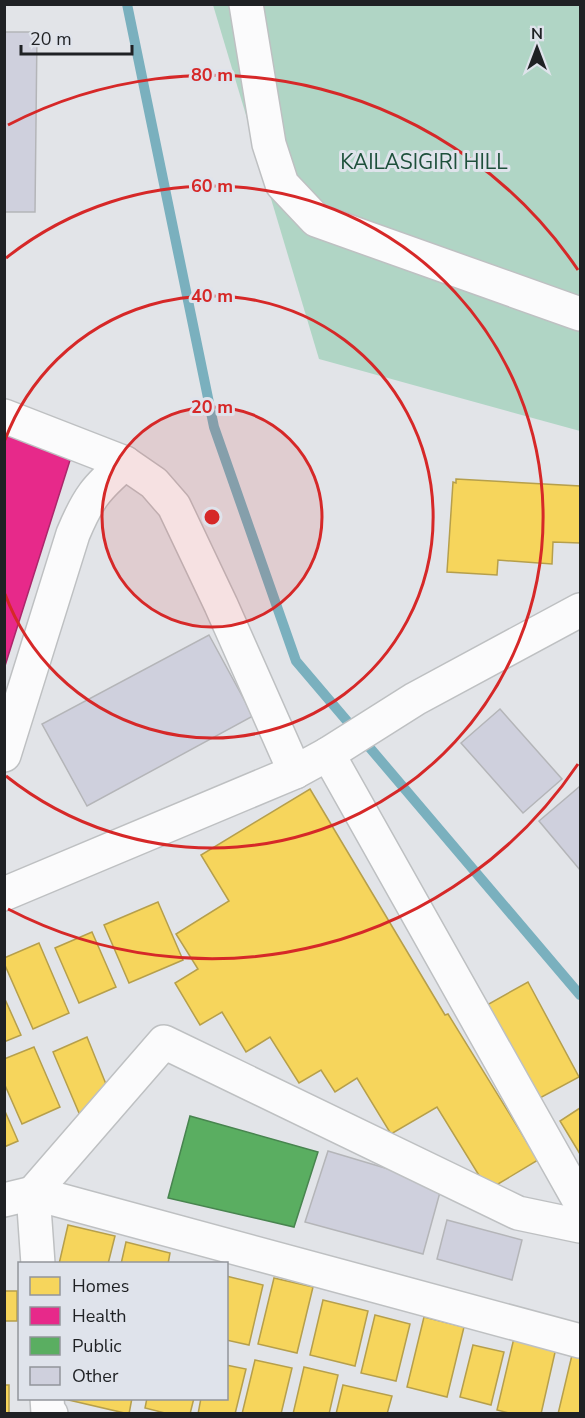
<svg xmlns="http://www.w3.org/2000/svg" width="585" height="1418" viewBox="0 0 585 1418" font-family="'Nunito Sans',sans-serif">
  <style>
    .green { fill: #b0d5c5 }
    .homes { fill: #f6d55c; stroke: #b69f4b; stroke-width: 1.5 }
    .health { fill: #e7298a; stroke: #ab276b; stroke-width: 1.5 }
    .public { fill: #5aae61; stroke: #48844f; stroke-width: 1.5 }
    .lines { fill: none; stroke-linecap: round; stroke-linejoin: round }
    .stream { stroke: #7ab0be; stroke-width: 10 }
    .building { fill: #cfd0dd; stroke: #b4b5b8; stroke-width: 1.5 }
    .street-casing { stroke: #bec0c2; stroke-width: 36 }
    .secondary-casing { stroke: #bec0c2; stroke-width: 36 }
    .street { stroke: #fbfbfc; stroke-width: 33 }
    .secondary { stroke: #fbfbfc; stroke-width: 33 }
    .ring { fill: none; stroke: #d62828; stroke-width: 3 }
    .labels { text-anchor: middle; stroke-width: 6; stroke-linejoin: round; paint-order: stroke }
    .park-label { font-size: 21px; fill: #1e503b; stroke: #dfe3eb }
    .centre { fill: #d62828; stroke: #dfe3eb; stroke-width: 3 }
    .ring-label { font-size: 18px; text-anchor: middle; font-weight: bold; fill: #d62828; stroke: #dfe3eb; stroke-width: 6; stroke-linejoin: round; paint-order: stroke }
  </style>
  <rect width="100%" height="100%" fill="#e2e4e8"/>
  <polygon class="green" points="213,5 580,5 580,431 319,359"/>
  <g class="homes">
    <polygon points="456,479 580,486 580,543 553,542 552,564 498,560 497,575 447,572 453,482 456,483"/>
    <polygon points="310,789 445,1015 448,1014 538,1160 488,1190 437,1107 391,1134 357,1078 335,1092 321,1070 299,1083 270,1037 246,1052 222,1012 200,1025 175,983 198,969 176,934 229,901 201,855"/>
    <polygon points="158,902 183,960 129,983 104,925"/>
    <polygon points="92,932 116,987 79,1003 55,948"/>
    <polygon points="39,943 69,1013 33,1029 4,963 4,958"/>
    <polygon points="528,982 579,1077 538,1099 487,1005"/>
    <polygon points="4,997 21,1035 4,1042"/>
    <polygon points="87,1037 112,1099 79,1113 53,1052"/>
    <polygon points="34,1047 60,1107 22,1124 4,1083 4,1059"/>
    <polygon points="580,1108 580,1154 560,1121"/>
    <polygon points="4,1109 18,1141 4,1147"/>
    <polygon points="68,1225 115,1236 108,1264 59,1264"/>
    <polygon points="126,1242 170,1253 168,1264 121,1264"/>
    <polygon points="226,1276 263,1285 249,1345 226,1340"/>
    <polygon points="274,1278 313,1287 297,1353 258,1344"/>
    <rect x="4" y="1291" width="13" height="30"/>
    <polygon points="323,1300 368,1311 355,1366 310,1355"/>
    <polygon points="375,1315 410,1324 396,1381 361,1373"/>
    <polygon points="424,1317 464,1327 447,1397 407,1387"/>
    <polygon points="514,1338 556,1348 541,1414 513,1414 497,1410"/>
    <polygon points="473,1345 504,1352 491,1405 460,1397"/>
    <polygon points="572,1355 580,1357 580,1414 558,1414"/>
    <polygon points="255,1360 292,1368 281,1414 242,1414"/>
    <polygon points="226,1365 246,1369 235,1414 198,1414 201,1398 226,1398"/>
    <polygon points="304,1367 338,1375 329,1414 293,1414"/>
    <rect x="4" y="1385" width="5" height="29"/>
    <polygon points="343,1385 392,1396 387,1414 336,1414"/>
    <polygon points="60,1398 132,1398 129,1414"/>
    <polygon points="147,1398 194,1398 190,1414 169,1414 145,1408"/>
  </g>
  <polygon class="health" points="4,431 72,454 4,669"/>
  <polygon class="public" points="190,1116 318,1152 294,1227 168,1198"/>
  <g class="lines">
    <polyline class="stream" points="127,4 214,427 296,661 580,995"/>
  </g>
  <g class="building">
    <polygon points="4,32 37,32 35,212 4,212"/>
    <polygon points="209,635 253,716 87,806 42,724"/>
    <polygon points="500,709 562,779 523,813 461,743"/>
    <polygon points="579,787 580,788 580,870 539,821"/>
    <polygon points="328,1151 442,1185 423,1254 305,1222"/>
    <polygon points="447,1220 522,1240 512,1280 437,1259"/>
  </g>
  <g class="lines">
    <defs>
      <g id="street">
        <polyline points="246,4 269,144 282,184 316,220 580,314"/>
        <path d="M4,416L125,463C96,488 88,498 73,534L4,755"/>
        <polyline points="125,463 154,483 174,506 221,605 295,772"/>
        <polyline points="328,754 580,1202"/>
        <polyline points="4,1200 33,1193 580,1341"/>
        <polyline points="38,1264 33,1193 164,1042 518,1213 580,1226"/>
        <polyline points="47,1398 48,1413 51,1414"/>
      </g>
      <polyline id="secondary" points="4,894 295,772 328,754 415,699 580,610"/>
    </defs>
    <use href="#street" class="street-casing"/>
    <use href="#secondary" class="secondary-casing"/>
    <use href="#street" class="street"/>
    <use href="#secondary" class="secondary"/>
  </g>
  <circle cx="212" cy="517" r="110" fill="#d62828" fill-opacity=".12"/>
  <g class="ring">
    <circle cx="212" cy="517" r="110"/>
    <path d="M5 440A221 221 0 1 1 5 594"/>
    <path d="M6 258A331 331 0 1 1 6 776"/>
    <path d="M578 764A442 442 0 0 1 8 909M8 125A442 442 0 0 1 578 270"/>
  </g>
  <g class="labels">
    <g class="park-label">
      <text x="424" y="169">KAILASIGIRI HILL</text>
    </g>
  </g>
  <circle cx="212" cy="517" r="9" class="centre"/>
  <g class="ring-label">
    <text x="212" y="81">80 m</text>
    <text x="212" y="192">60 m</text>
    <text x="212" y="302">40 m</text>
    <text x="212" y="413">20 m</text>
  </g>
  <rect width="585" height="1418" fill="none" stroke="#1f2124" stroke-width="12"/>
  <rect x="18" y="1262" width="210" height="138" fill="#dfe3eb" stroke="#92959b" stroke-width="1.5"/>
  <rect x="30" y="1277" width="30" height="18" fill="#f6d55c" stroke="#92959b" stroke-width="1.5"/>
  <text x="72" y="1292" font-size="18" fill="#1f2124">Homes</text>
  <rect x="30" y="1307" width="30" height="18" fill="#e7298a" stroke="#92959b" stroke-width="1.5"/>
  <text x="72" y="1322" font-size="18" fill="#1f2124">Health</text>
  <rect x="30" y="1337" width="30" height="18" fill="#5aae61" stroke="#92959b" stroke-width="1.5"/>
  <text x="72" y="1352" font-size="18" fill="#1f2124">Public</text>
  <rect x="30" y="1367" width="30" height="18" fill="#cfd0dd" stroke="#92959b" stroke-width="1.5"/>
  <text x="72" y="1382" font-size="18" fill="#1f2124">Other</text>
  <g transform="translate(537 48)" stroke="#dfe3eb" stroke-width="4.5" paint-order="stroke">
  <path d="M0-4.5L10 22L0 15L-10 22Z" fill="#1f2124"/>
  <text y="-9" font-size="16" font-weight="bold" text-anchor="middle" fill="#1f2124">N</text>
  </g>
  <path d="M21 45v9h111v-9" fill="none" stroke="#1f2124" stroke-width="3"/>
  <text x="30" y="45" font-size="18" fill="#1f2124" stroke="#dfe3eb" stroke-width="4.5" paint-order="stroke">20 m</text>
</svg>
